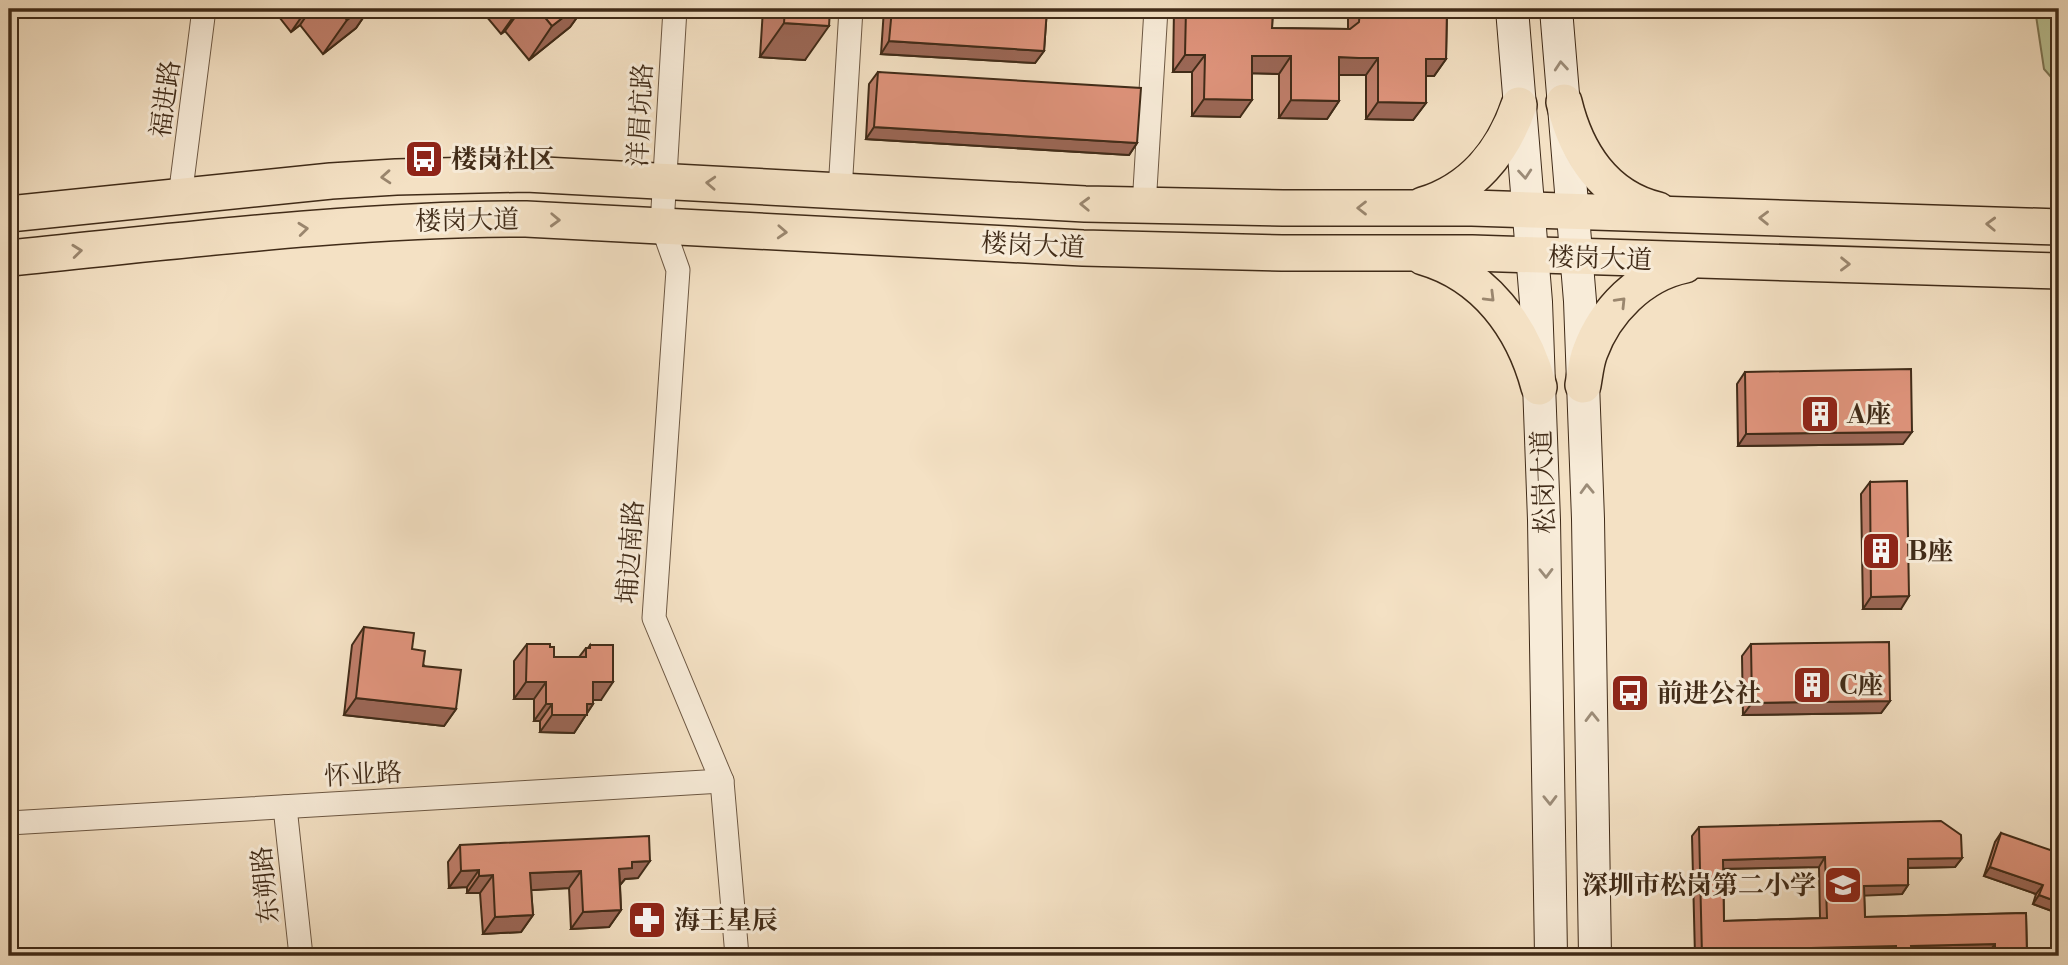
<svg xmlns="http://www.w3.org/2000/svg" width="2068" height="965" viewBox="0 0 2068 965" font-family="'Libre Bodoni','Noto Serif SC',serif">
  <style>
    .green { fill: #bac395; stroke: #7d7756; stroke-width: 2 }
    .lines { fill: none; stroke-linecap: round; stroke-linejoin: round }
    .minor-casing { stroke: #6d5843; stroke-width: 25 }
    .secondary-casing { stroke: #402b18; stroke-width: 34 }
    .primary-casing { stroke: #402b18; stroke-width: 38 }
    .minor { stroke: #f8ecd9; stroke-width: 23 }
    .secondary { stroke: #f8ecd9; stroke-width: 32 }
    .primary { stroke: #f4e1c4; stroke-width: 35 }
    .wall { fill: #bf7e6a; stroke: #402b18; stroke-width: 2; fill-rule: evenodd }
    .shaded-wall { fill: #9b6756; stroke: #402b18; stroke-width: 2 }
    .building { fill: #de937b; stroke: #402b18; stroke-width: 2; fill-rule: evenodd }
    .oneway { stroke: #9c8c78 }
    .oneway2 { stroke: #9a866e }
    .labels { text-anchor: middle; stroke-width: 6; stroke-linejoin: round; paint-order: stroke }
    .street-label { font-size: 26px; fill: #402b18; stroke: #f8ecd9 }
    .poi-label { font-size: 26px; font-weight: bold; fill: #402b18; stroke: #f8ecd9; text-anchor: start }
  </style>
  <rect width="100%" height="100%" fill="#f4e1c4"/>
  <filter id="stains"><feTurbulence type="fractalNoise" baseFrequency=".00286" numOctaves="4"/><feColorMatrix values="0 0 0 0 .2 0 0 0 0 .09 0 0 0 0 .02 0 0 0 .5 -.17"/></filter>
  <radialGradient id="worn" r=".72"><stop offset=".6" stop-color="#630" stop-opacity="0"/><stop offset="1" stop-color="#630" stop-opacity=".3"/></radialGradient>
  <polygon class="green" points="2035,9 2059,9 2059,86 2044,69"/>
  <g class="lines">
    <defs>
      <g id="minor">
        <polyline points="675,9 662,225 678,270 654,618 722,781 737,956"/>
        <polyline points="840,191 851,9"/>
        <polyline points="180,197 204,9"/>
        <polyline points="1144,206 1156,9"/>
        <polyline points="285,807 301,956"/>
        <polyline points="9,823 722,781"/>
      </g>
      <g id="secondary">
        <polyline points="1512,9 1536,302 1544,520 1551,956"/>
        <polyline points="1556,9 1580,301 1588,519 1595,956"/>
      </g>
      <g id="primary">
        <path d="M1564,102C1576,152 1604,197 1658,210"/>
        <path d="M1423,205C1472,190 1503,152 1519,105"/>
        <polyline points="9,214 331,181 396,177 526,174 1085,204 1283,208 1472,208 2059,227"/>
        <path d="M1423,257C1485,275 1523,327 1539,387"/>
        <path d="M9,258C181,241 353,219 526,219L1083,248L1282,253H1472L2059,271"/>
        <path d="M1583,385C1585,374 1586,362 1590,352C1605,311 1641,274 1685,265"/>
      </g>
    </defs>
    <use href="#minor" class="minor-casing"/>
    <use href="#secondary" class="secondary-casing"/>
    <use href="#primary" class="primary-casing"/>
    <use href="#minor" class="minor"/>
    <use href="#secondary" class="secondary"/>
    <use href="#primary" class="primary"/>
  </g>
  <g class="wall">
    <polygon points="279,9 369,9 356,28 323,54 300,25 291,32 276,13"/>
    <polygon points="491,9 583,9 570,27 529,60 505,31 501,34 486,16"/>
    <polygon points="763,9 830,9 805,60 760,57"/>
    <polygon points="884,9 1047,9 1044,51 1035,63 881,54"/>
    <polygon points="1174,9 1273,9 1272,28 1348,29 1348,9 1447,9 1446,59 1434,76 1426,76 1426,103 1413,120 1366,119 1366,75 1339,75 1339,101 1327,119 1279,118 1279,74 1252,73 1240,117 1192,116 1192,72 1173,72"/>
    <polygon points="878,72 1137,143 1129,155 866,139 869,84"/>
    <polygon points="1745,372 1903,444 1738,446 1737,384"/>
    <polygon points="1870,482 1901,609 1863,609 1861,494"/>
    <polygon points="364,627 412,649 456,709 444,726 344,715 352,645"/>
    <polygon points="527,644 550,647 554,657 579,657 586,648 588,648 590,645 601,700 593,700 593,704 574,733 540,732 540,721 534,721 534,699 514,699 514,661"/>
    <polygon points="1751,644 1890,701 1881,713 1743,715 1742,656"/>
    <path d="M1699,827L1962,858L1955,867L1908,868V885L1902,894L1864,895L1865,917L2026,913L2027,956H1988V953L1912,955V956H1695L1692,836ZM1819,867L1820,918L1724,921L1723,869Z"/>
    <polygon points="2001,833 2058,902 2052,911 2033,904 2036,894 1984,876 1995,842"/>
    <polygon points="460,845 638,878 625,879 620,885 621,910 609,927 571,929 569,888 531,890 533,915 521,932 483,934 480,893 467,893 467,887 449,888 448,862"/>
  </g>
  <g class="shaded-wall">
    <polygon points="307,9 311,9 300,25 291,32"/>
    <polygon points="361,9 369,9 356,28 323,54 347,20"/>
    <polygon points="519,9 521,9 505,31 501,34"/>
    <polygon points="574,9 583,9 570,27 529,60 552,26"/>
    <polygon points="1107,9 1139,9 1138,11"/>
    <polygon points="784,23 829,26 805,60 760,57"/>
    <polygon points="889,41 1044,51 1035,63 881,54"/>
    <polygon points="1185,55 1205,55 1192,72 1173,72"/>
    <polygon points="1252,56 1291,56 1279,74 1240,73"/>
    <polygon points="1339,57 1378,58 1366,75 1327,75"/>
    <polygon points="1426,59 1446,59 1434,76 1414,76"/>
    <polygon points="1204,99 1252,100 1240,117 1192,116"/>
    <polygon points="1291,100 1339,101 1327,119 1279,118"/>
    <polygon points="1378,102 1426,103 1413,120 1366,119"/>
    <polygon points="874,127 1137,143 1129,155 866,139"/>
    <polygon points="1912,432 1903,444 1738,446 1746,434"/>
    <polygon points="1909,596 1901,609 1863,609 1871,597"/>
    <polygon points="526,682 546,682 534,699 514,699"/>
    <polygon points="593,682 613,682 601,700 581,700"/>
    <polygon points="356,698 456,709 444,726 344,715"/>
    <polygon points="1890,701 1881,713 1743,715 1752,703"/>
    <polygon points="546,704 552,704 540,721 534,721"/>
    <polygon points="587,704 593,704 574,733 540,732 552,715"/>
    <polygon points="1825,857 1819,867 1716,869 1723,860"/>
    <polygon points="1962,858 1955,867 1901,868 1908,859"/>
    <polygon points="650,861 638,878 625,879 620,885 619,869 632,862"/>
    <polygon points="1990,867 2043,885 2036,894 1984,876"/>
    <polygon points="479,870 467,887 449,888 461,871"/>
    <polygon points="581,871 569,888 518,891 530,873"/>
    <polygon points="493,875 480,893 467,893 479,876"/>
    <polygon points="1908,885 1902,894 1857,896 1864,886"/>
    <polygon points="2039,895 2058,902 2052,911 2033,904"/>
    <polygon points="621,910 609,927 571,929 583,912"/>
    <polygon points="533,915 521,932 483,934 495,917"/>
    <polygon points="1995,944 1988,953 1905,955 1911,946"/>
    <polygon points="1896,946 1889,956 1721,956 1725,950"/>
  </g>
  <g class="building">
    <polygon points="338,9 361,9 347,20"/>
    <polygon points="538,9 574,9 552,26"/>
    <polygon points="785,9 830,9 829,26 784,23"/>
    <polygon points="892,9 1047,9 1044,51 889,41"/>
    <polygon points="1186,9 1273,9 1272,28 1350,29 1359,22 1360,9 1447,9 1446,59 1426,59 1426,103 1378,102 1378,58 1359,58 1339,57 1339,101 1291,100 1291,56 1252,56 1252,100 1204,99 1205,55 1185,55"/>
    <polygon points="878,72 1141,88 1137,143 874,127"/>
    <polygon points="1911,369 1912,432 1746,434 1745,372"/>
    <polygon points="1907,481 1909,596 1871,597 1870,482"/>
    <polygon points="364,627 414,633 412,649 425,651 423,666 461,670 456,709 356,698"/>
    <polygon points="1889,642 1890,701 1752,703 1751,644"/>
    <polygon points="527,644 550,644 550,647 554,647 554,657 586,657 586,648 590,648 590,645 613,645 613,682 593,682 593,704 587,704 587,715 552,715 552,704 546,704 546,682 526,682"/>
    <path d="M1941,821L1961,835L1962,858L1908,859V885L1864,886L1865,917L2026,913L2027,956H1995V944L1911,946L1912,956H1896V946L1725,950V956H1702L1699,827ZM1825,857L1827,918L1724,921L1723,860Z"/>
    <polygon points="2001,833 2059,853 2058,902 2039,895 2043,885 1990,867"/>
    <polygon points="649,836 650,861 632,862 632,868 619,869 621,910 583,912 581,871 530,873 533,915 495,917 493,875 479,876 479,870 461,871 460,845"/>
  </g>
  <defs><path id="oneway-chevron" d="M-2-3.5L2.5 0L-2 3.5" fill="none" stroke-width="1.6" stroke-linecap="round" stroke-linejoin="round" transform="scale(1.75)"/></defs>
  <g class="oneway">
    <use href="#oneway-chevron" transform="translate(1561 66) rotate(-95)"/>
    <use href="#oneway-chevron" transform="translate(1525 174) rotate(85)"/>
    <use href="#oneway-chevron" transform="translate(1587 489) rotate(-92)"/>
    <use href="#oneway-chevron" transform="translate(1546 573) rotate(89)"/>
    <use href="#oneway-chevron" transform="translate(1592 717) rotate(-91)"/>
    <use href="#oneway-chevron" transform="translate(1550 800) rotate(89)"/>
  </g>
  <g class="oneway2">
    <use href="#oneway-chevron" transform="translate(386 177) rotate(176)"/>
    <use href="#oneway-chevron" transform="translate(711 183) rotate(-177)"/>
    <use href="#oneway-chevron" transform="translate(1085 204) rotate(-178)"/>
    <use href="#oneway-chevron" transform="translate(1362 208) rotate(-180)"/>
    <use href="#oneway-chevron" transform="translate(1764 218) rotate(-179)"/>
    <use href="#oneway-chevron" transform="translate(555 220) rotate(2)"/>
    <use href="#oneway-chevron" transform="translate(1991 224) rotate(-178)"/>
    <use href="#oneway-chevron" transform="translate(303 229) rotate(-6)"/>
    <use href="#oneway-chevron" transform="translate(782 232) rotate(3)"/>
    <use href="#oneway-chevron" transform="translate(77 251) rotate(-6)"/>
    <use href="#oneway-chevron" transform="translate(1845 264) rotate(1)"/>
    <use href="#oneway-chevron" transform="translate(1490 297) rotate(45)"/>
    <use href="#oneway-chevron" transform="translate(1621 302) rotate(-46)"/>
  </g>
  <defs>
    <symbol id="bus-square" viewBox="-11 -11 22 22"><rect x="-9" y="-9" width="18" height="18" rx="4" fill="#8f2418" stroke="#f8ecd9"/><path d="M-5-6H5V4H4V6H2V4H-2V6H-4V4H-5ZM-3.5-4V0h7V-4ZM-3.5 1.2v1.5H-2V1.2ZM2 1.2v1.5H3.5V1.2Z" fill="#fff"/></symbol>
    <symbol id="building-square" viewBox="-11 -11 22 22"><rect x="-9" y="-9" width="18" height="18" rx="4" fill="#8f2418" stroke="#f8ecd9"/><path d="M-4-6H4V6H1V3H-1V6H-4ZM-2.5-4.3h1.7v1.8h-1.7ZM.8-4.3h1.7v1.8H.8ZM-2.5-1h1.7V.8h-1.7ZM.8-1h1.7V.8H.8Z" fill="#fff"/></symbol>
    <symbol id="school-square" viewBox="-11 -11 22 22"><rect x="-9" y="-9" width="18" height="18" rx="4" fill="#8f2418" stroke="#f8ecd9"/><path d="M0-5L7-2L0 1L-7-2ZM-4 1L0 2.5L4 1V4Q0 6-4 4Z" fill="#fff"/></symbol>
    <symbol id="pharmacy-square" viewBox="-11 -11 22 22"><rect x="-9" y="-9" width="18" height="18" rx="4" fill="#8f2418" stroke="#f8ecd9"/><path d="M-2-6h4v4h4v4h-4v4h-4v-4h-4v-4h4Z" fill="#fff"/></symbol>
  </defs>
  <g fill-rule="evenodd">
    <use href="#bus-square" x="402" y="137" width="44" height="44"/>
    <use href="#building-square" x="1798" y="392" width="44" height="44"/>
    <use href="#building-square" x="1859" y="529" width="44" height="44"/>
    <use href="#building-square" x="1790" y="663" width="44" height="44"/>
    <use href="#bus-square" x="1608" y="671" width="44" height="44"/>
    <use href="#school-square" x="1821" y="863" width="44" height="44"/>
    <use href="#pharmacy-square" x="625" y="898" width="44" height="44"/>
  </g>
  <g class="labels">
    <g class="street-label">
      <text transform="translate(165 99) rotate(-82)" y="9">福进路</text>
      <text transform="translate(640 115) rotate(-87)" y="9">洋眉坑路</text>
      <text transform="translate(467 220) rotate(-1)" y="9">楼岗大道</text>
      <text transform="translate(1033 245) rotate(3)" y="9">楼岗大道</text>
      <text transform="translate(1600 258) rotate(2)" y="9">楼岗大道</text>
      <text transform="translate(1543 482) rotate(-92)" y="9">松岗大道</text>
      <text transform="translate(630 552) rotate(-86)" y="9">埔边南路</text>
      <text transform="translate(363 774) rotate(-3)" y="9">怀业路</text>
      <text transform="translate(265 885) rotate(-96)" y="9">东朔路</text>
    </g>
    <g class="poi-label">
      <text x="451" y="168">楼岗社区</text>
      <text x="1847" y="423">A座</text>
      <text x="1908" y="560">B座</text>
      <text x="1839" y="694">C座</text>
      <text x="1657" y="702">前进公社</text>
      <text x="1816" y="894" text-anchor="end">深圳市松岗第二小学</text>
      <text x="674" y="929">海王星辰</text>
    </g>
  </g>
  <rect width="2068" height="965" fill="none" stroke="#f4e1c4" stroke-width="35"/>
  <rect x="10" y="10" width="2047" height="944" fill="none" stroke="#402b18" stroke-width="3.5"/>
  <rect x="18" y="18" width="2033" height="930" fill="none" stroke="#402b18" stroke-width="2"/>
  <rect width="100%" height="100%" filter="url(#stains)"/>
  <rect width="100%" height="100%" fill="url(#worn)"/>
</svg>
